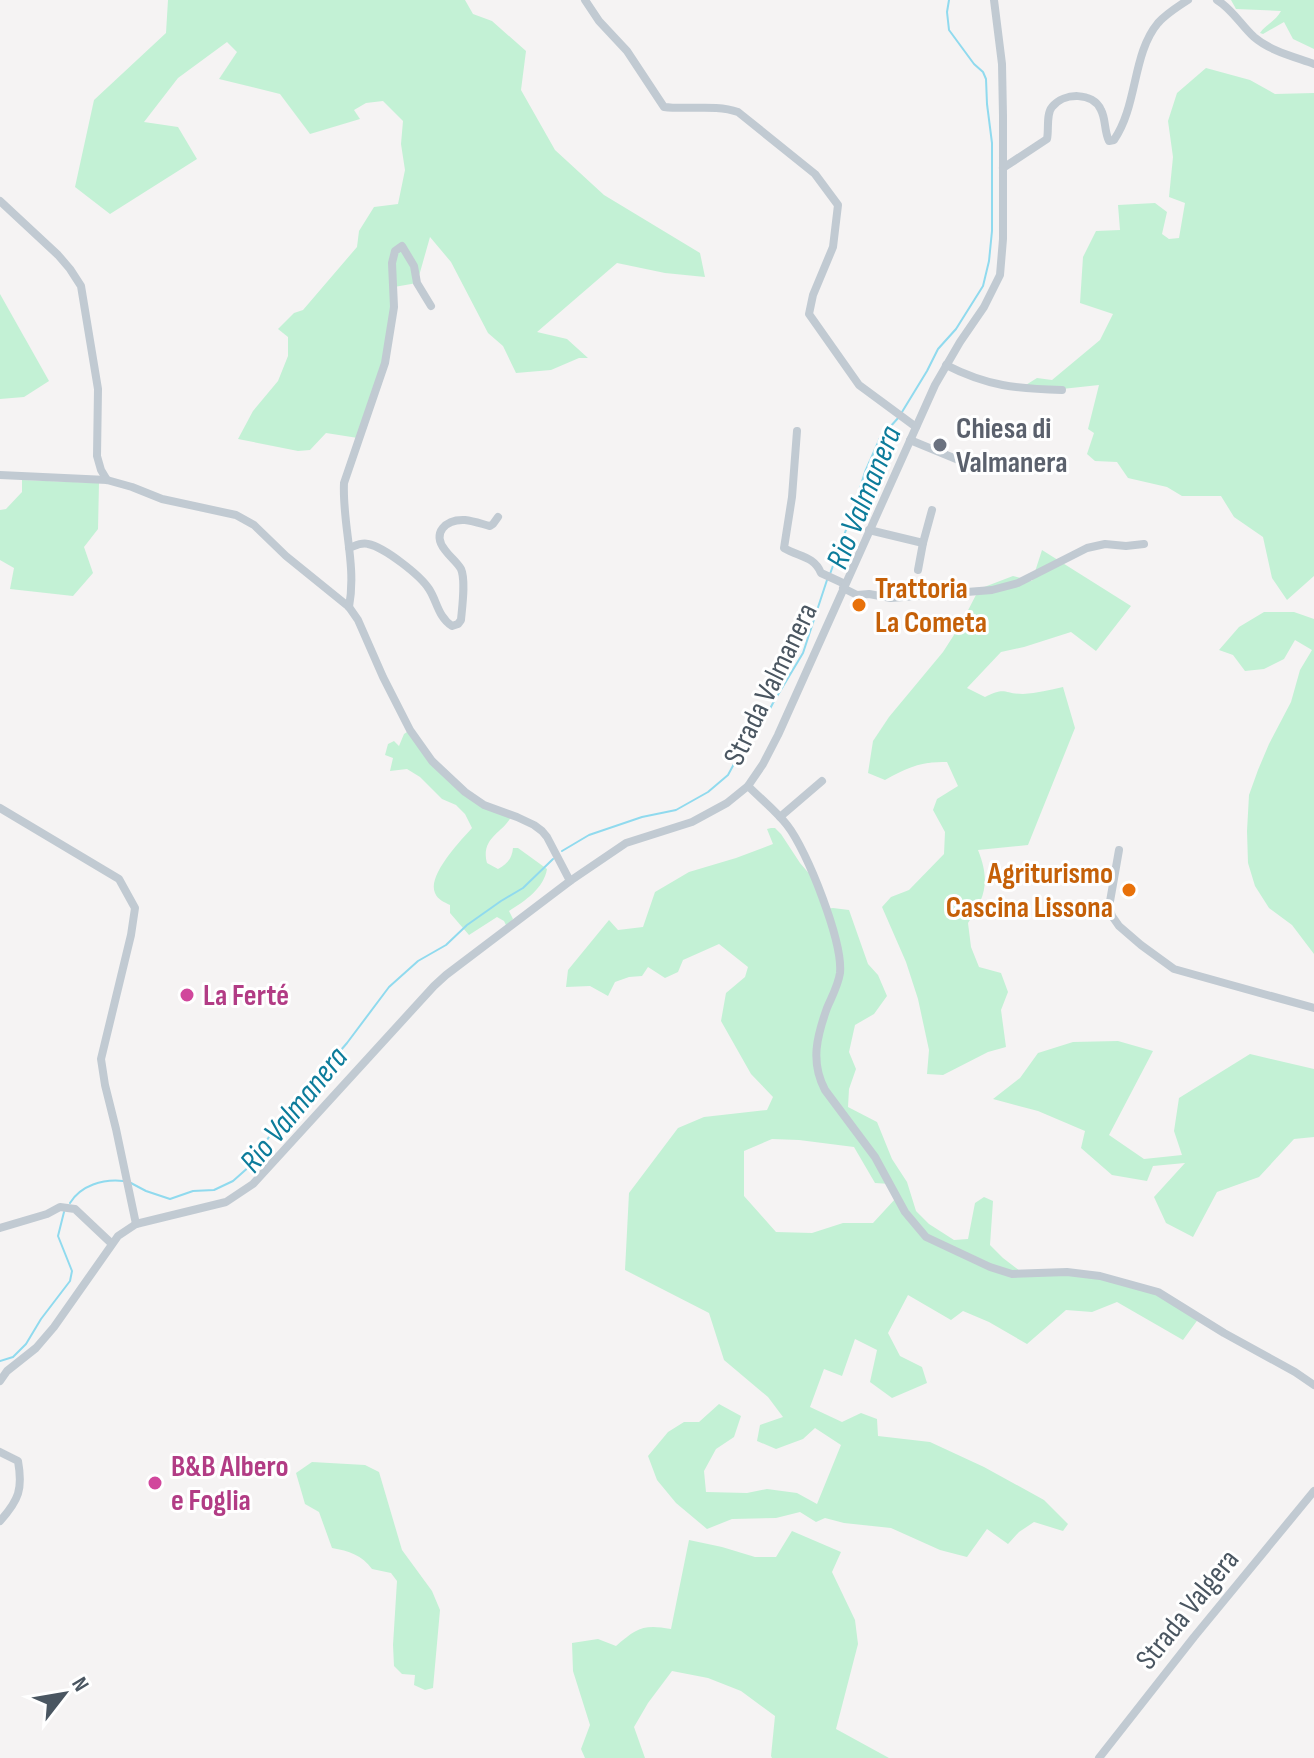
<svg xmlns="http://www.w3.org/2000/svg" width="1314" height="1758" viewBox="0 0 1314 1758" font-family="'Sofia Sans Condensed',sans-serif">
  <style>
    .green { fill: #c3f1d5; fill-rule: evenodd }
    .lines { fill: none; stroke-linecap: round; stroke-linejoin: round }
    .stream { stroke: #90daee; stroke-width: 2 }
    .minor { stroke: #c1cad2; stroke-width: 8 }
    .worship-dot { fill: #6b7280; stroke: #fff; stroke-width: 3 }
    .food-dot { fill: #e8710a; stroke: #fff; stroke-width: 3 }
    .hotel-dot { fill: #d1479c; stroke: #fff; stroke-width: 3 }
    .labels { text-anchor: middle; stroke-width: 6; stroke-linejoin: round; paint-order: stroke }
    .worship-label { font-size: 30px; font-weight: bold; fill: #5b616d; stroke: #fff; text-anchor: start }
    .food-label { font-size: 30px; font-weight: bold; fill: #c56008; stroke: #fff; text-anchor: start }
    .street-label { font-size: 30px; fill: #4a5661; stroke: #fff }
    .hotel-label { font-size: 30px; font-weight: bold; fill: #b23c85; stroke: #fff; text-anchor: start }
    .water-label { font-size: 32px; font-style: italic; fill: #0c7c9b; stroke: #fff }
  </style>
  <rect width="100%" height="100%" fill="#f5f3f3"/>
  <g class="green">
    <polygon points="168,0 465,0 473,14 492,21 526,51 521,90 555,150 604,195 700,253 705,277 665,273 617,263 537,332 567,339 588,358 579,358 551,370 516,373 503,346 488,333 451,262 430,237 417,283 394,287 389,340 358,438 326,433 310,450 298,451 238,439 253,411 278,381 288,356 288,337 278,329 294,313 303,310 357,247 359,231 374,207 398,204 405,170 401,144 403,121 383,101 366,103 354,110 360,119 310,134 280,94 219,79 237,52 227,42 178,78 144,122 178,127 197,159 110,214 75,187 94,100 166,33"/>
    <path d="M1231,0H1314V49L1293,39L1284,22L1263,34L1260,33C1265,25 1276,21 1281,11L1236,9Z"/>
    <polygon points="1206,68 1250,80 1275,94 1314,93 1314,576 1287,600 1272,578 1263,537 1234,517 1221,496 1182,496 1167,487 1128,478 1117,462 1095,461 1087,454 1094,433 1088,429 1099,385 1062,389 1021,388 1037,378 1052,380 1100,340 1113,314 1080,303 1083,257 1096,231 1120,230 1118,205 1155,203 1167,212 1162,234 1169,239 1179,238 1185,203 1169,197 1173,157 1168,121 1177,93"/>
    <polygon points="0,294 49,381 24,397 0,399"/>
    <polygon points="22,480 99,483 98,529 84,547 93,573 73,596 10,589 14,568 0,560 0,510 6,509 22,492"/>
    <path d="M1042,550L1131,606L1096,651L1071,632L1024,647L1001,652L967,688L985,697C1006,686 1004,694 1023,694C1037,693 1050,690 1063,687L1075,728L1028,845L978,850C990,880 986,897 968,923L971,947L979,967L1001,973L1008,992L1001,1010L1006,1047L988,1052L943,1075L927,1074L929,1050L918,999L906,962L882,907L891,897L909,890L944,854L945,832L933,810L937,799L958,786L947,762C922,761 906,768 885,780L868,773L873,741L889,717L943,652L961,624L979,589L1013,576L1032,581Z"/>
    <polygon points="1264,612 1294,612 1314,619 1314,954 1292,925 1269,908 1255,886 1248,863 1247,831 1249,795 1258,770 1269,744 1291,702 1300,670 1312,650 1295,640 1284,659 1264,669 1245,671 1233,655 1219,650 1239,627"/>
    <path d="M410,730L432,761L465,792L512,815C504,833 480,837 487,863L498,869C507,864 512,859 513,848H518L547,869C544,888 525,901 509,911L513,919L507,927L504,921L497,917L469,935L450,913V905C444,902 438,900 435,893C427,876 460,841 472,828L465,814L456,805L442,799L420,777L407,769L390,771L393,758L385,755L388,744L394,741L399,746L404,734Z"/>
    <path d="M771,828H775L781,834L800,863L812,877L824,909L833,908L849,910L868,964L878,975L887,996L874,1014L855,1025L849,1052L856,1069L849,1089L848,1107L877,1122L892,1159L907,1182L916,1211L929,1224L954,1240L968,1239L975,1203L984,1197L993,1201L990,1245L1003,1258L1024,1274L1067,1272L1158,1292L1199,1318L1183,1340L1117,1302L1092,1312L1066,1310L1027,1344L989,1322L963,1311L951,1320L908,1295L888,1333L900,1356L922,1367L927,1383L892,1398L870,1382L877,1350L855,1339L842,1376L824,1369L810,1407L842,1422L861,1413L877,1419L878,1436L930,1442L984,1467L1044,1500L1068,1524L1063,1531L1034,1522L1019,1532L1008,1544L987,1529L967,1557L940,1550L891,1528L844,1523L825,1518L816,1522L800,1512L776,1518L732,1519L707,1529L676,1503L657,1480L648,1456L668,1432L684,1422H699L719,1404L741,1416L734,1437L716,1449L704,1471L706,1492L747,1493L767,1489L797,1493L817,1504L841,1445L815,1428L803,1439L776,1449L757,1441L760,1425L783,1417L768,1397L724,1360L709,1313L625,1270L629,1193L678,1128L704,1117L767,1110L773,1097L751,1074L721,1021L726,993L745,977L748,967L719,944L683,960L678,972L665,978L648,967L642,976L629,977L615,982L608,996L590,986L566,987L568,970L609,920L618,930L643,927L655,892L689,872L736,858L773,844L767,829ZM772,1139L799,1140L854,1147L875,1183L890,1184L896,1198L873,1223H843L812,1233L776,1232L744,1196V1151Z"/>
    <polygon points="1118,1041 1153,1051 1109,1135 1144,1159 1182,1155 1174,1131 1179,1098 1250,1054 1314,1069 1314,1137 1294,1139 1259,1177 1217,1192 1193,1237 1166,1223 1154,1197 1185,1163 1153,1166 1147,1181 1112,1175 1081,1148 1085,1131 1038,1111 993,1099 1020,1078 1038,1053 1073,1042"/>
    <path d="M312,1462L365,1465L379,1472L402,1550L432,1591L440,1610L433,1688L425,1690L414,1685L415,1675L402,1674L394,1666L393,1645L397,1581L391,1573L372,1569C362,1555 349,1551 332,1548L319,1512L305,1504L296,1473Z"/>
    <path d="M792,1531L841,1552L832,1572L855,1620L858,1644L836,1729L889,1758H772L771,1756L775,1716L741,1691L708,1678L672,1671L648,1703L634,1727L645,1758H585L581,1749L590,1725L573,1671L572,1643L598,1639L616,1646C637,1628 643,1624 671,1629L689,1540L722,1547L755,1557H776Z"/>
  </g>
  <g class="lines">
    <g class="stream">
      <polyline points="902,412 927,371 938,349 956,329 983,286 989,261 992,231 992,143 987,104 986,79 983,72 974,64 949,30 947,12 949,0"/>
      <polyline points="830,574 851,516 865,472 880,438 899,417"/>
      <polyline points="562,851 589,835 642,817 676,810 708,792 728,775 742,749 758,732 773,703 803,653 827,580"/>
      <polyline points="129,1182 146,1191 170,1199 193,1191 214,1190 233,1181 251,1165 290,1104 310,1086 347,1043 389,987 418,961 446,945 467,925 501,901 523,888 553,859"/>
      <path d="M70,1203C81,1185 103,1179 123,1181"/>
      <polyline points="0,1361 13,1357 26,1344 41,1319 70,1281 72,1271 58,1236 64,1212"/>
    </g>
    <g class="minor">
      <path d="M585,0L599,21L627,51L664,107C689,110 715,104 738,112L815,174L838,205L833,247L813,295L809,314L859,385L916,427"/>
      <path d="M1217,0C1232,9 1241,25 1254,37C1270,51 1295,57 1314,64"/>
      <path d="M1003,168L1047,139C1049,130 1046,114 1052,107C1064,92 1093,92 1101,110C1106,119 1104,131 1109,141L1114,140C1138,105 1132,54 1158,23C1166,14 1177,7 1188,0"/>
      <polyline points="0,201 58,255 70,269 81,286 98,389 97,456 101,470 107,480"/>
      <path d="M946,365C987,386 1017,389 1062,390"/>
      <path d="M797,431L792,497L784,548C799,557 814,556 821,573L845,584"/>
      <polyline points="910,440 978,468"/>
      <polyline points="0,475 107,480 132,487 162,499 236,515 254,525 286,556 349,607 358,620 383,677 410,730 432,761 465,792 484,805 517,817 534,825 542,831 547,837 570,881"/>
      <polyline points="869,530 923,543 932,510"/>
      <path d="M349,548C355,546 361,542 368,544C384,547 420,575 429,589C437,601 438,617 452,626L458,624L461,620C462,608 466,580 461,569C457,562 450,557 445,550C431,533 446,519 465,520C474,521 482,524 490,526L493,524L498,517"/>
      <polyline points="918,570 923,543"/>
      <polyline points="843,588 857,595 869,594 891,598 992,590 1018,583 1087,548 1105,544 1126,546 1144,544"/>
      <path d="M349,607C357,565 342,524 344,483L385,363L394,307L392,263L395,251L402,246L414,266L417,283L431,306"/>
      <path d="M748,786C761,799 776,811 787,825C807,850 843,942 840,973C838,986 832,996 827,1008C817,1036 810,1062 825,1090L875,1157L905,1212L926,1237L990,1267L1012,1274L1067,1272L1100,1276L1158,1292L1224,1333L1295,1372L1314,1385"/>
      <polyline points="0,808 119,879 135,908 131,935 101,1059 105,1085 116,1129 136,1224"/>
      <polyline points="780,817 822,781"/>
      <polyline points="1119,850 1109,907 1112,916 1119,926 1141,945 1174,969 1314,1008"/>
      <polyline points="0,1228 47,1214 60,1207 75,1209 111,1243"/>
      <polyline points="0,1381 7,1371 36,1348 54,1327 118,1236 136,1224 226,1202 253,1184 434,986 446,975 570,881 626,843 692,822 727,803 748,786 763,764 778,735 935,385 960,342 984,307 1000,275 1003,239 1003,116 1002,64 994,0"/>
      <path d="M0,1452L18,1461C23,1489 19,1500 0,1521"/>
      <polyline points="1099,1758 1194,1637 1314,1491"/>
    </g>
  </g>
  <circle class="worship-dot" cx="940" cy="445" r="8"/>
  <g class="food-dot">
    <circle cx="859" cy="605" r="8"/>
    <circle cx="1129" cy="890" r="8"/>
  </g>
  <g class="hotel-dot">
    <circle cx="187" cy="995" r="8"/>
    <circle cx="155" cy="1483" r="8"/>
  </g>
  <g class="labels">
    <g class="worship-label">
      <text x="956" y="438">Chiesa di<tspan x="956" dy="34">Valmanera</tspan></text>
    </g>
    <g class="food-label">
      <text x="875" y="598">Trattoria<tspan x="875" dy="34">La Cometa</tspan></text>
      <text x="1113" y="883" text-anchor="end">Agriturismo<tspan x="1113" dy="34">Cascina Lissona</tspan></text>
    </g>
    <g class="street-label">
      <text transform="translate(770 684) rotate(-64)" y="10">Strada Valmanera</text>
      <text transform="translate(1187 1609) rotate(-51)" y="10">Strada Valgera</text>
    </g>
    <g class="hotel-label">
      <text x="203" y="1005">La Ferté</text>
      <text x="171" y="1476">B&amp;B Albero<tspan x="171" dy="34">e Foglia</tspan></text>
    </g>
    <g class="water-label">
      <text transform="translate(863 497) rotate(-68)" y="11">Rio Valmanera</text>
      <text transform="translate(293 1109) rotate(-51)" y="11">Rio Valmanera</text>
    </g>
  </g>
  <g transform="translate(64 1694) rotate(59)" stroke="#ffffff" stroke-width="6" paint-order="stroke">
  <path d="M0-6L14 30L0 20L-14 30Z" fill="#4a5661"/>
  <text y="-12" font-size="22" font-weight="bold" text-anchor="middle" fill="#4a5661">N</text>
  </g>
</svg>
